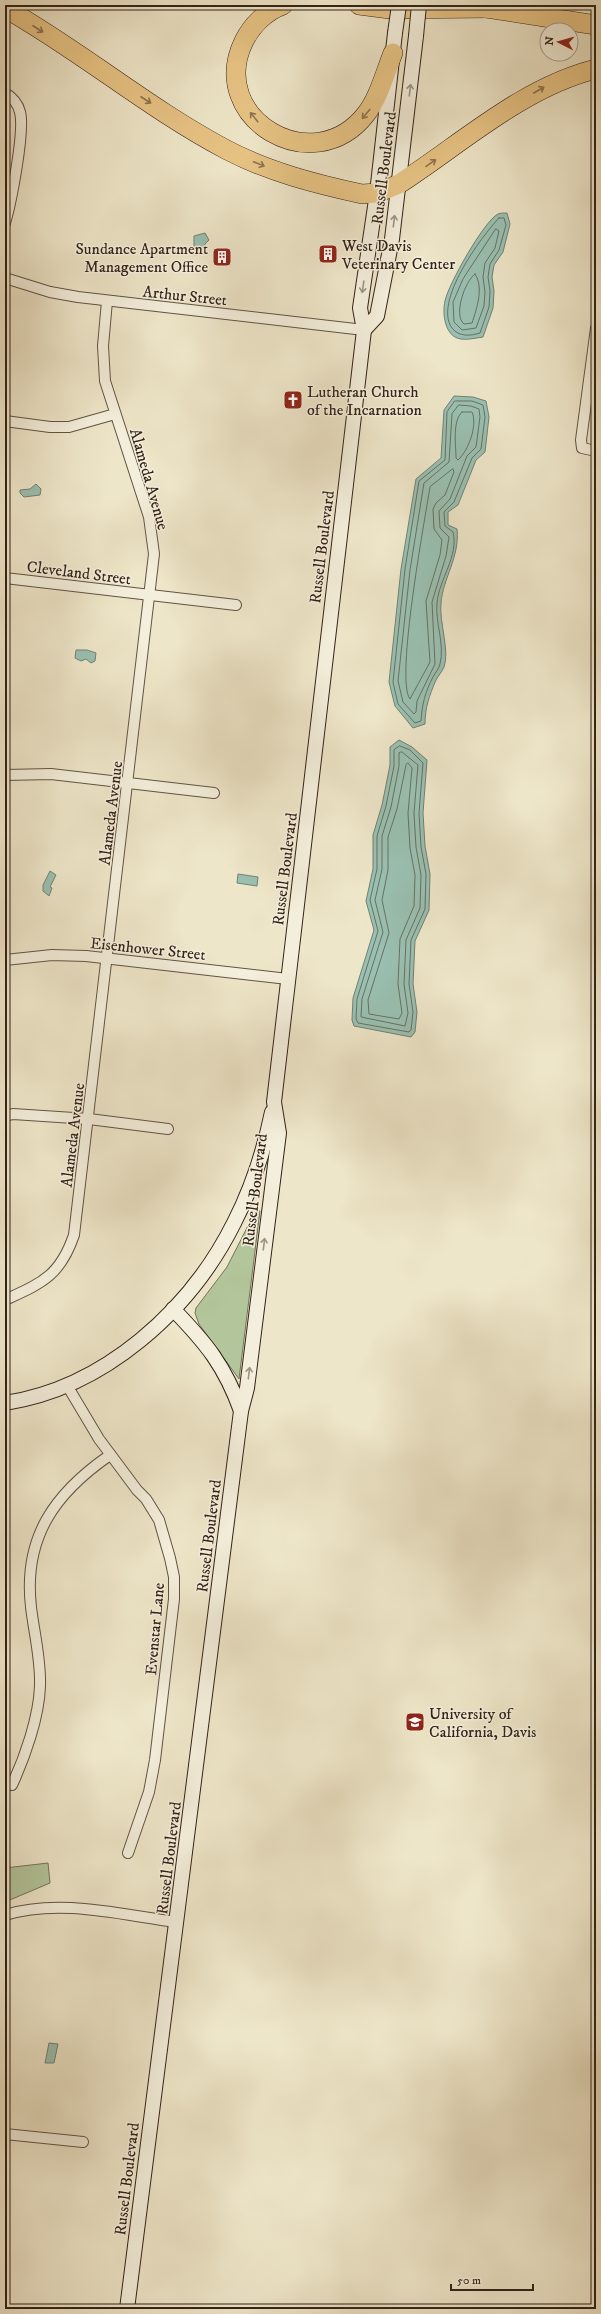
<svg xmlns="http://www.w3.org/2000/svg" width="601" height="2314" viewBox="0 0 601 2314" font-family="'IM FELL DW Pica',serif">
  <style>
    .green { fill: #b3c69b; stroke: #73745a }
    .water { fill: #9ac0b1; stroke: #718174 }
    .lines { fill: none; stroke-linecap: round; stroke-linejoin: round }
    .shore { stroke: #667164; stroke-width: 1 }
    .street-casing { stroke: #625344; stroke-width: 12 }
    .secondary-casing { stroke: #332218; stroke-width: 16 }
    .highway-casing { stroke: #332218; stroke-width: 20 }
    .street { stroke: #f4efdc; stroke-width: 10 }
    .secondary { stroke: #f4efdc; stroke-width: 14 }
    .highway { stroke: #e7c384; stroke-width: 19 }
    .secondary-bridge-casing { stroke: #332218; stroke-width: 16; stroke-linecap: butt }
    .secondary-bridge { stroke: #f4efdc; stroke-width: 14 }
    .oneway { stroke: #8d724e }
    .oneway2 { stroke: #9d9384 }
    .labels { text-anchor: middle; stroke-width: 3; stroke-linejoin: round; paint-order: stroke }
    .street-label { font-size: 16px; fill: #332218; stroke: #f4efdc }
    .poi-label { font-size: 16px; fill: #332218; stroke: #f4efdc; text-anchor: start }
  </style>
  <rect width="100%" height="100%" fill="#eee6c9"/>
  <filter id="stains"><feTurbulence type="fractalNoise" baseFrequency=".005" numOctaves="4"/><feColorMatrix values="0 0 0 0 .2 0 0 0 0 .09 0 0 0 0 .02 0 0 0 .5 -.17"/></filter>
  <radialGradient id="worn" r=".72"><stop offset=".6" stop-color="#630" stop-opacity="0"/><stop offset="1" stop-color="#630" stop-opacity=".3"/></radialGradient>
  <g class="green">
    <polygon points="256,1210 260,1211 239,1379 199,1324 195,1313 196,1308 227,1267"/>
    <polygon points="48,1863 50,1883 5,1902 5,1868"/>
  </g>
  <g class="water">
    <path d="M507,213L510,224L503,252L494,265L492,277L494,291L493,308L483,337C476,338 468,340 461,339C445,337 442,314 445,301C448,285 484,221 498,214C500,213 504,213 507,213Z"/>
    <polygon points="205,233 209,240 205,244 204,254 194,255 194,236"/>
    <path d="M454,396L473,397L486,401L489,417L485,452L476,460L458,505L448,512V525L457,529C460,557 443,578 441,603C439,622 450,651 444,667C442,672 438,676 436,680C429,696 425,708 425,724L413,728L395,706L389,682L401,569L416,479L441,458L444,410Z"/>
    <polygon points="36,484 41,489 40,495 24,497 20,493 20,490 30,489"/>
    <polygon points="76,650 87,650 96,653 95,661 91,663 86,659 81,661 75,658"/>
    <polygon points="399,740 412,747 427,760 423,813 425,846 430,874 429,910 415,941 413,984 417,1012 415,1032 411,1037 354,1026 352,1020 353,998 374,930 366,901 373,869 373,835 382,805 390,765 390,747"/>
    <polygon points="50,871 56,875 50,887 52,888 49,896 43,891 43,885"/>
    <polygon points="238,874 258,877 257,886 237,883"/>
    <polygon points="49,2043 58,2044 54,2063 45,2063"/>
  </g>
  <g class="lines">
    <g class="shore">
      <path d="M499,218H504L506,225L499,250L490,264L488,277L490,291L489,307L480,333C470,336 459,337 452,328C433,302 481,237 499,218Z"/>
      <polygon points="496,229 499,231 495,248 485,263 483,277 485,292 484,306 476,328 462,330 454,322 453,302 463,279"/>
      <path d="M475,274C484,287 477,308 472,323L464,324C453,315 465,281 475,274Z"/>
      <path d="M455,401H472L483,405L485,417L481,449L472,458L454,502L444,512L445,526L453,532C459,556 439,579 437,603C435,623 445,644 440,664C439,669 435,673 433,677C425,692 422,705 421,721L415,723L398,704L393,682L405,569L419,481L445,460L447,412Z"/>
      <polygon points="459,405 471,406 479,409 480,417 476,447 467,456 450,499 439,511 440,528 449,537 446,556 432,602 435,664 417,701 416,712 414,714 403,702 398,681 410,570 424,483 449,462 452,414"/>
      <path d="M462,412H472C478,426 468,451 458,460L456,458C456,445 452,421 462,412Z"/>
      <path d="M453,469L454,472L445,495L436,503L433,509L434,529L442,540L440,555L426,601L430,662L410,699C395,680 425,519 430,487Z"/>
      <polygon points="400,746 410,750 423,763 419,813 421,847 426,874 425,909 411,940 409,984 413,1012 411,1030 409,1032 358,1023 356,1019 357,999 378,931 370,900 377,869 377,836 386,806 394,766 394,750"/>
      <polygon points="402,752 418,765 414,813 416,847 421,875 420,908 406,940 404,984 408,1013 405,1026 361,1017 362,999 383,932 375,900 382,869 382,836 391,807 399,766 399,753"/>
      <polygon points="408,763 412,768 408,813 410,848 415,875 414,906 400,939 398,984 402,1013 399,1019 369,1014 368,1000 389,933 382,900 388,870 388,837 397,809 406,765"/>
    </g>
    <defs>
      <g id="street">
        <path d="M5,93C12,97 18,104 20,112C25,131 11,203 5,223"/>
        <polyline points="5,278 50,292 78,297 364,330"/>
        <polyline points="596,328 581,440 582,448 596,451"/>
        <polyline points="5,421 50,427 69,427 115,414"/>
        <polyline points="5,578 236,605"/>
        <polyline points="5,775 51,774 214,793"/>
        <polyline points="5,960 52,955 86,956 288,979"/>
        <polyline points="5,1116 13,1114 89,1119 168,1129"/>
        <path d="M5,1300C42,1283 60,1276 74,1235L154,554L149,517L105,381L103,346L107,301"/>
        <polyline points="68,1387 99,1439 137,1490 146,1499 159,1520 170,1558 174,1577 174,1599 155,1760 149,1792 128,1853"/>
        <path d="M12,1785C25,1757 39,1717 40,1686C41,1659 34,1633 31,1607C23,1537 55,1493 110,1455"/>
        <path d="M5,1915C60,1898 121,1915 177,1922"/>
        <polyline points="5,2134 83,2142"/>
      </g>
      <g id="secondary">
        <polyline points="364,330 377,316 392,239 416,36"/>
        <path d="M173,1309C206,1343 225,1366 241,1411"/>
        <path d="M5,1403C104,1388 190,1311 234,1223C252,1188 264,1151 272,1112"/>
        <polyline points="127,2309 241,1411 247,1388 279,1133 274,1102 364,330 360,308 377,193 395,33"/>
      </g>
      <g id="highway">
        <path d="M283,5C266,11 252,25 244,41C206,118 313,182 366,114C379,97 385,73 393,53"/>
        <polyline points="359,5 390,9 492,8"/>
        <polyline points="480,7 596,25"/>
        <path d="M5,8C81,51 149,109 227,150C269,172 316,184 362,194L377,193L399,184C461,144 523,87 596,69"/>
      </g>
    </defs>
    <use href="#street" class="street-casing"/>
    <use href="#secondary" class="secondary-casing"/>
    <use href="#highway" class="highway-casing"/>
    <use href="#street" class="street"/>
    <use href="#secondary" class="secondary"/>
    <use href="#highway" class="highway"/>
    <defs>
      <g id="secondary-bridge">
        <polyline points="395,33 399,5"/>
        <polyline points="416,36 419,5"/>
      </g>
    </defs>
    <use href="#secondary-bridge" class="secondary-bridge-casing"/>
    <use href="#secondary-bridge" class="secondary-bridge"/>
  </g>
  <defs><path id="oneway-shaft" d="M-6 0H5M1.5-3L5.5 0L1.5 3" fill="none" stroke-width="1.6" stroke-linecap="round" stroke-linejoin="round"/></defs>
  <g class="oneway">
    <use href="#oneway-shaft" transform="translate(38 29) rotate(33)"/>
    <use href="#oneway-shaft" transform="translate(539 90) rotate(-30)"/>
    <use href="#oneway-shaft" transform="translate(146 100) rotate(33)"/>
    <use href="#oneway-shaft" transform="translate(366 114) rotate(130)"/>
    <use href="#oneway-shaft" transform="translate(254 117) rotate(-129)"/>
    <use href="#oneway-shaft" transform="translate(431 163) rotate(-35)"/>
    <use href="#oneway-shaft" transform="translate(259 164) rotate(22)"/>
  </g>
  <g class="oneway2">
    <use href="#oneway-shaft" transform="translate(410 90) rotate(-83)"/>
    <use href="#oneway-shaft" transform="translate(394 221) rotate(-83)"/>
    <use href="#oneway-shaft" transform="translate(363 287) rotate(98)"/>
    <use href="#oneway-shaft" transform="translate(264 1244) rotate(-83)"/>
    <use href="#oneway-shaft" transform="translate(249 1373) rotate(-83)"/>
  </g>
  <defs>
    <symbol id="building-square" viewBox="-11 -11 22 22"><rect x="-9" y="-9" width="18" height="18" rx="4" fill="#8f2418" stroke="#f4efdc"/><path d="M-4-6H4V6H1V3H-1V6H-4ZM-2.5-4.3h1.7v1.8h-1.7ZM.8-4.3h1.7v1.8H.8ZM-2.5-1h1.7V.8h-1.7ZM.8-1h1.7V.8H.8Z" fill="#fff"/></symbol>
    <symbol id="church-square" viewBox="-11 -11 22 22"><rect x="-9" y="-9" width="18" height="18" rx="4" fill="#8f2418" stroke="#f4efdc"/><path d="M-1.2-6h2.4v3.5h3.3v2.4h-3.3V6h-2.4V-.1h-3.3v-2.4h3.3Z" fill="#fff"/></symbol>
    <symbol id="university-square" viewBox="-11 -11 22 22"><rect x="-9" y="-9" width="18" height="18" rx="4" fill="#8f2418" stroke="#f4efdc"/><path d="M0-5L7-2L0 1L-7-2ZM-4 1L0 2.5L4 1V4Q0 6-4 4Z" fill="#fff"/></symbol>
  </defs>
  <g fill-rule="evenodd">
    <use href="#building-square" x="317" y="243" width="22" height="22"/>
    <use href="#building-square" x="211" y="246" width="22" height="22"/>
    <use href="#church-square" x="282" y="389" width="22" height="22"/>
    <use href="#university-square" x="404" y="1711" width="22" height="22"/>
  </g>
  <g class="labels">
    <g class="street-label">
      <text transform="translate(383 168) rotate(-83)" y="6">Russell Boulevard</text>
      <text transform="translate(185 295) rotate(6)" y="6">Arthur Street</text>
      <text transform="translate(150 479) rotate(74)" y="6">Alameda Avenue</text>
      <text transform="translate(321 547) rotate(-83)" y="6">Russell Boulevard</text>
      <text transform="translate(79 572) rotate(7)" y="6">Cleveland Street</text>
      <text transform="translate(110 813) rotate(-83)" y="6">Alameda Avenue</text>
      <text transform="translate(284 869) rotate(-83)" y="6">Russell Boulevard</text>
      <text transform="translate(148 948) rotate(6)" y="6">Eisenhower Street</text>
      <text transform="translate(72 1135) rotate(-83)" y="6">Alameda Avenue</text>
      <text transform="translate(254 1190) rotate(-83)" y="6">Russell Boulevard</text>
      <text transform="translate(208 1536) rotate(-83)" y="6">Russell Boulevard</text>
      <text transform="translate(154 1629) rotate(-85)" y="6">Evenstar Lane</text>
      <text transform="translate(168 1858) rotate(-83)" y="6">Russell Boulevard</text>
      <text transform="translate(126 2179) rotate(-83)" y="6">Russell Boulevard</text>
    </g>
    <g class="poi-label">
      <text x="342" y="251">West Davis<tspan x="342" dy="18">Veterinary Center</tspan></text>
      <text x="208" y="254" text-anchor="end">Sundance Apartment<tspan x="208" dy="18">Management Office</tspan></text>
      <text x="307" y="397">Lutheran Church<tspan x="307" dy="18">of the Incarnation</tspan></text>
      <text x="429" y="1719">University of<tspan x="429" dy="18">California, Davis</tspan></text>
    </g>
  </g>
  <rect width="601" height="2314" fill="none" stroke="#eee6c9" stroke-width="20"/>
  <rect x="6" y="6" width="589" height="2302" fill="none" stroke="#332218" stroke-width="2"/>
  <rect x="10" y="10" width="581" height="2294" fill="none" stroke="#332218"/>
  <g transform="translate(559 42) rotate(276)"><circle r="19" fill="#f4efdc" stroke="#a79d8e"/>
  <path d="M0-3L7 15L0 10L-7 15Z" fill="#8f2418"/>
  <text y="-6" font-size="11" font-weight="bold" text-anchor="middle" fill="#332218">N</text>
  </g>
  <path d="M451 2284v6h82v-6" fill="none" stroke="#332218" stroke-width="2"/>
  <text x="457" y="2284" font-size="12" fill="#332218" stroke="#f4efdc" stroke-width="3" paint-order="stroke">50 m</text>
  <rect width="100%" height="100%" filter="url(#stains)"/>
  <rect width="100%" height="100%" fill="url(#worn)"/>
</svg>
